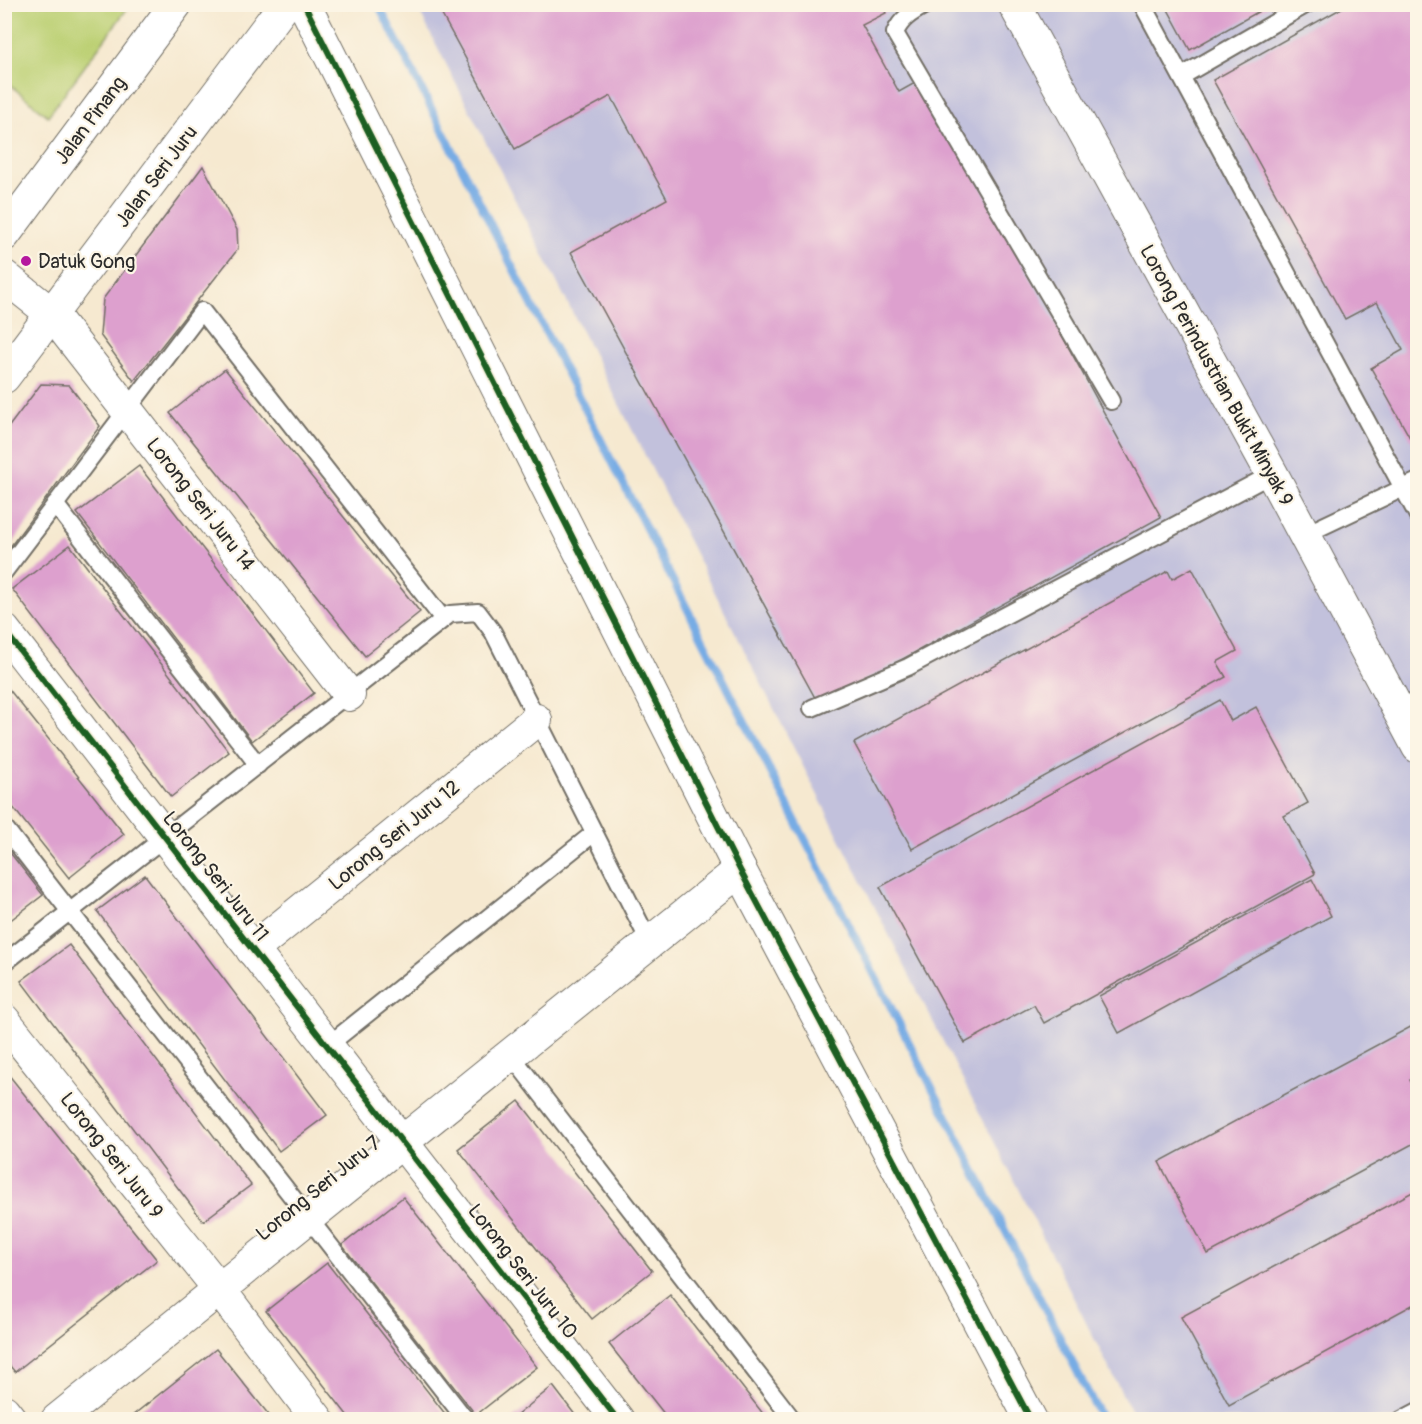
<svg xmlns="http://www.w3.org/2000/svg" width="1422" height="1424" viewBox="0 0 1422 1424" font-family="Pangolin,sans-serif">
  <style>
    .industrial { fill: #c2c1dc }
    .green { fill: #bcd073; stroke: #747e4f; stroke-width: 1.5 }
    .lines { fill: none; stroke-linecap: round; stroke-linejoin: round }
    .stream { stroke: #77ace4; stroke-width: 8 }
    .building { fill: #dda0ce }
    .lane-casing { stroke: #726e65; stroke-width: 20 }
    .street-casing { stroke: #726e65; stroke-width: 34 }
    .lane { stroke: #fff; stroke-width: 16 }
    .street { stroke: #fff; stroke-width: 32 }
    .cycleway-casing { stroke: #fcf5e5; stroke-width: 10 }
    .cycleway { stroke: #1b5e20; stroke-width: 6 }
    .poi-dot { fill: #b5179e; stroke: #fcf5e5; stroke-width: 2 }
    .labels { text-anchor: middle; stroke-width: 4.5; stroke-linejoin: round; paint-order: stroke }
    .street-label { font-size: 20px; fill: #2b2b2b; stroke: #fcf5e5 }
    .poi-label { font-size: 20px; fill: #2b2b2b; stroke: #fcf5e5; text-anchor: start }
  </style>
  <rect width="100%" height="100%" fill="#fcf5e5"/>
  <filter id="ink" filterUnits="userSpaceOnUse"><feTurbulence type="fractalNoise" baseFrequency=".0167" numOctaves="2"/><feDisplacementMap in="SourceGraphic" scale="12" xChannelSelector="R" yChannelSelector="G"/><feConvolveMatrix kernelMatrix="1 2 1 2 8 2 1 2 1" color-interpolation-filters="sRGB"/></filter>
  <filter id="wash" filterUnits="userSpaceOnUse"><feTurbulence type="fractalNoise" baseFrequency=".008" numOctaves="4" result="noise"/><feDisplacementMap in="SourceGraphic" scale="24" xChannelSelector="R" yChannelSelector="G"/><feGaussianBlur stdDeviation="1.35" result="paint"/><feColorMatrix in="noise" values="0 0 0 0 0 0 0 0 0 0 0 0 0 0 0 0 0 1.4 0 .05"/><feComposite in="paint" operator="in"/></filter>
  <g filter="url(#wash)">
    <rect width="100%" height="100%" fill="#f6e9d0"/>
    <polygon class="industrial" points="416,5 1417,5 1417,1419 1135,1419"/>
    <polygon class="green" points="4,5 5,4 130,5 48,116 5,81"/>
    <g class="lines">
      <polyline class="stream" points="378,4 1102,1420"/>
    </g>
    <g id="blocks">
      <g class="building">
        <polygon points="436,4 881,4 886,13 862,25 899,92 922,79 1161,517 819,705 571,252 667,199 611,96 515,149"/>
        <polygon points="1165,4 1272,4 1190,50"/>
        <polygon points="1349,4 1418,4 1418,452 1371,368 1403,350 1377,302 1345,319 1213,80"/>
        <polygon points="203,166 237,230 238,249 134,381 100,335 103,299"/>
        <polygon points="225,369 420,612 365,656 170,413"/>
        <polygon points="41,384 69,385 100,426 4,555 4,433"/>
        <polygon points="139,466 314,693 252,741 77,513"/>
        <polygon points="70,545 229,752 171,797 12,589"/>
        <polygon points="1192,568 1237,651 1217,662 1226,677 912,849 854,743 1168,571 1172,579"/>
        <polygon points="4,683 124,834 69,878 4,796"/>
        <polygon points="1220,700 1231,721 1256,707 1308,803 1284,816 1315,874 1044,1023 1034,1005 965,1043 880,887"/>
        <polygon points="4,845 43,895 4,925"/>
        <polygon points="145,875 327,1115 279,1151 97,911"/>
        <polygon points="1312,879 1331,916 1119,1033 1099,996"/>
        <polygon points="69,945 251,1185 203,1221 21,981"/>
        <polygon points="1418,1023 1418,1076 1410,1080 1418,1095 1418,1141 1208,1254 1159,1162"/>
        <polygon points="4,1069 157,1260 15,1372 4,1359"/>
        <polygon points="519,1101 652,1271 592,1319 458,1149"/>
        <polygon points="1418,1189 1418,1302 1229,1405 1181,1317"/>
        <polygon points="403,1197 537,1367 476,1415 342,1245"/>
        <polygon points="327,1263 450,1420 351,1420 266,1311"/>
        <polygon points="670,1295 768,1420 669,1420 609,1344"/>
        <polygon points="216,1349 273,1420 127,1420"/>
        <polygon points="553,1386 579,1420 511,1420"/>
      </g>
    </g>
  </g>
  <g filter="url(#ink)">
    <use href="#blocks" fill-opacity="0" stroke="#726e65" stroke-width="1.5"/>
    <g class="lines">
      <defs>
        <g id="lane">
          <path d="M927,4C913,12 901,18 895,33L1111,401"/>
          <polyline points="1142,4 1418,516"/>
          <polyline points="1182,76 1307,4"/>
          <polyline points="55,504 258,765"/>
          <polyline points="1304,535 1418,481"/>
          <polyline points="4,572 202,311 443,619"/>
          <polyline points="812,708 908,667 1272,474"/>
          <polyline points="4,827 466,1420"/>
          <polyline points="4,963 450,614 478,612 493,632 650,943"/>
          <polyline points="327,1046 594,833"/>
          <polyline points="511,1055 793,1420"/>
          <polyline points="1401,1420 1418,1411"/>
        </g>
        <g id="street">
          <polyline points="304,4 740,870 1031,1420"/>
          <polyline points="1014,4 1272,474 1418,747"/>
          <polyline points="4,235 176,4"/>
          <polyline points="4,276 52,314 349,695"/>
          <polyline points="4,377 285,4"/>
          <polyline points="4,630 618,1420"/>
          <polyline points="252,950 536,720"/>
          <polyline points="4,1020 219,1289 318,1420"/>
          <polyline points="4,1411 11,1420"/>
          <polyline points="57,1420 740,870"/>
        </g>
      </defs>
      <use href="#lane" class="lane-casing"/>
      <use href="#street" class="street-casing"/>
      <use href="#lane" class="lane"/>
      <use href="#street" class="street"/>
      <defs>
        <g id="cycleway">
          <polyline points="304,4 740,870 1031,1420"/>
          <polyline points="4,630 618,1420"/>
        </g>
      </defs>
      <use href="#cycleway" class="cycleway-casing"/>
      <use href="#cycleway" class="cycleway"/>
    </g>
  </g>
  <circle class="poi-dot" cx="26" cy="261" r="6"/>
  <g class="labels">
    <g class="street-label">
      <text transform="translate(90 120) rotate(-53)" y="7">Jalan Pinang</text>
      <text transform="translate(156 176) rotate(-53)" y="7">Jalan Seri Juru</text>
      <text transform="translate(1217 375) rotate(61)" y="7">Lorong Perindustrian Bukit Minyak 9</text>
      <text transform="translate(201 504) rotate(52)" y="7">Lorong Seri Juru 14</text>
      <text transform="translate(394 835) rotate(-39)" y="7">Lorong Seri Juru 12</text>
      <text transform="translate(216 876) rotate(52)" y="7">Lorong Seri Juru 11</text>
      <text transform="translate(112 1155) rotate(52)" y="7">Lorong Seri Juru 9</text>
      <text transform="translate(318 1188) rotate(-39)" y="7">Lorong Seri Juru 7</text>
      <text transform="translate(523 1271) rotate(52)" y="7">Lorong Seri Juru 10</text>
    </g>
    <g class="poi-label">
      <text x="38" y="268">Datuk Gong</text>
    </g>
  </g>
  <rect width="1422" height="1424" fill="none" stroke="#fcf5e5" stroke-width="24"/>
</svg>
